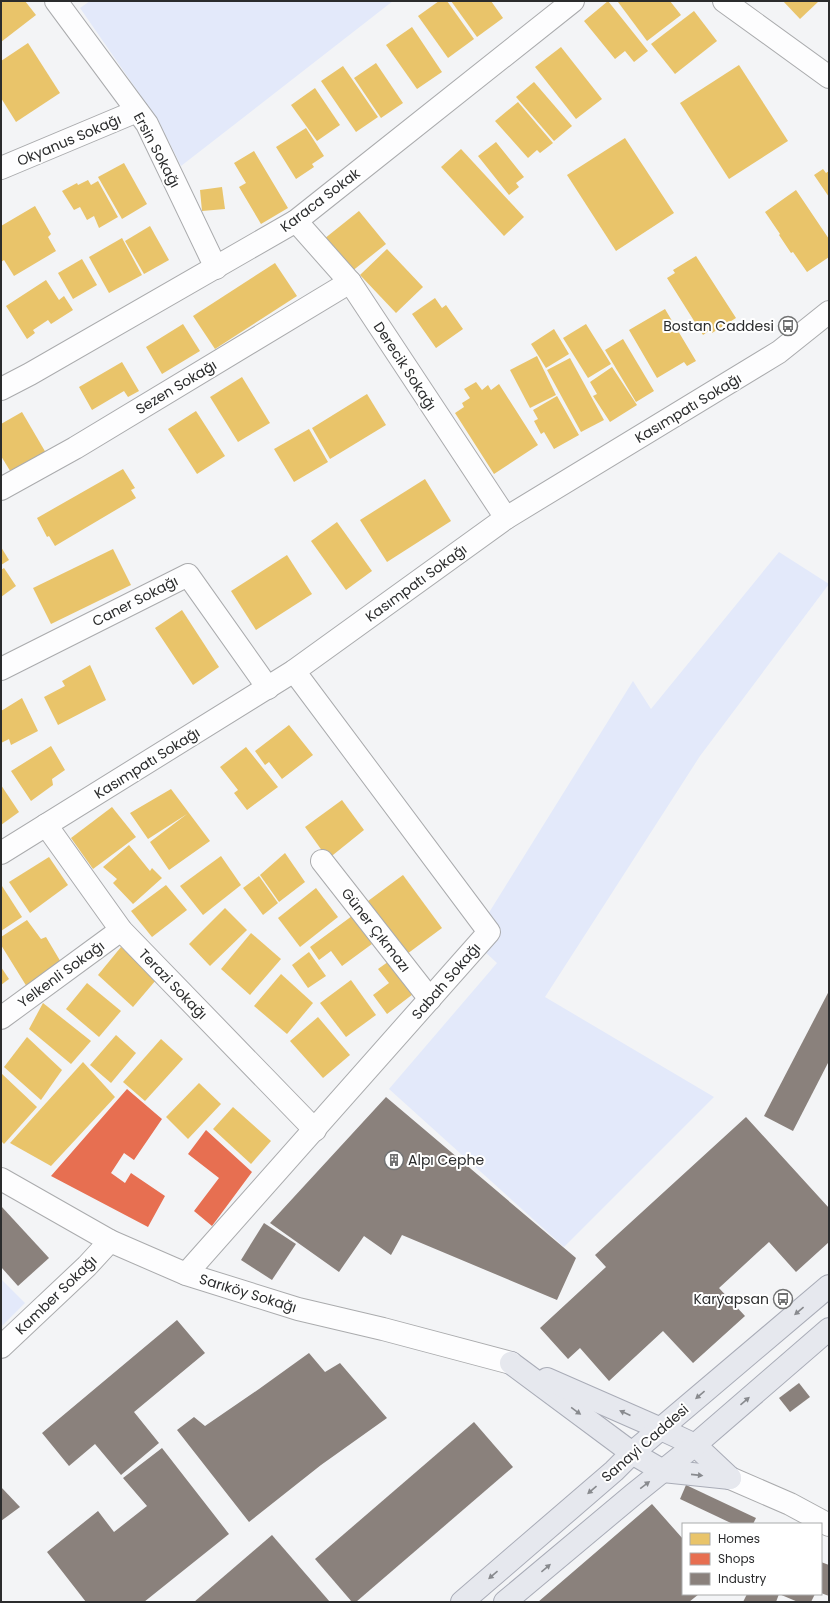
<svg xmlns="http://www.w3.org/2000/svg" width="830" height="1603" viewBox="0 0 830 1603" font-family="Poppins,sans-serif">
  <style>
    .green { fill: #e3e9fa }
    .homes { fill: #e9c46a }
    .shops { fill: #e76f51 }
    .industry { fill: #8a817c }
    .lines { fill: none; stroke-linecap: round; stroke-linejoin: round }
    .minor-casing { stroke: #aaabad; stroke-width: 24 }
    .major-casing { stroke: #a9acb7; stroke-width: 24 }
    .minor { stroke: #fdfdfe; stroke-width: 22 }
    .major { stroke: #e6e8ee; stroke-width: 22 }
    .oneway { fill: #888a8e }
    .labels { text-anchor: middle; stroke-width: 4; stroke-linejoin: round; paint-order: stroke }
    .street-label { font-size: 14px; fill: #2b2c2d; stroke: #fff }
    .poi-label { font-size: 14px; fill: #2b2c2d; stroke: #fff; text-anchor: end }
  </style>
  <rect width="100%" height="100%" fill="#f3f4f6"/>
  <g class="green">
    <polygon points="90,1 393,1 181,166 159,122 80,8"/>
    <polygon points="779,552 829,584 700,756 545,997 714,1097 564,1247 389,1089 497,963 472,940 633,681 651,709"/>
    <polygon points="1,1279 25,1303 1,1327"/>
  </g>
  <g class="homes">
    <polygon points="4,1 25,1 36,15 1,42 1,3"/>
    <polygon points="439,1 447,1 474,39 448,58 418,16"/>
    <polygon points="451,1 491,1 503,18 477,37"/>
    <polygon points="608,1 648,51 634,62 625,51 615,59 584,21"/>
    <polygon points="620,1 670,1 681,15 647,41 618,2"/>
    <polygon points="783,1 819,1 800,19"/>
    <polygon points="694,11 717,41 675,74 651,44"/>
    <polygon points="412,27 442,72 417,89 386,45"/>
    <polygon points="28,43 60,93 16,122 1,98 1,61"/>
    <polygon points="561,47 602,99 576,119 535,67"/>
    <polygon points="376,63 403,103 381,118 354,78"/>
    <polygon points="739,65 788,141 729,179 680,103"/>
    <polygon points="343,66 378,117 356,132 321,81"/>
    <polygon points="534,82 572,126 554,141 516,97"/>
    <polygon points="315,88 340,125 317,141 291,105"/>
    <polygon points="518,102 553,143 540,153 537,150 528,158 495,121"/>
    <polygon points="306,128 324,156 312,164 314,167 296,179 276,147"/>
    <polygon points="625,138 674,213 616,251 567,175"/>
    <polygon points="496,142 524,177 516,183 519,187 509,195 478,156"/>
    <polygon points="461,149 524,217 504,236 441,167"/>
    <polygon points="254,151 288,208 261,224 239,187 246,183 234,163"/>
    <polygon points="124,163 147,204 122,219 98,177"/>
    <polygon points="823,169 826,173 829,171 829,197 814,175"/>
    <polygon points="88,180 91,185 98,181 118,217 99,228 94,216 87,220 80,207 74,210 62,191 77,183 78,185"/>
    <polygon points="222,187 225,209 202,211 200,190"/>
    <polygon points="796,190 829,239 829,257 807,272 793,252 791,253 779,235 780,234 765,212"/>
    <polygon points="35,206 51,234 48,237 56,251 14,276 4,260 1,262 1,226"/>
    <polygon points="359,211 386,244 351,272 324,239"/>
    <polygon points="150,226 169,260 144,274 125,241"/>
    <polygon points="122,238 142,275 109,293 89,257"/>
    <polygon points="387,249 423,287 396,313 360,275"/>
    <polygon points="696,256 736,318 712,333 710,330 703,335 667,278 675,273 673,270"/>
    <polygon points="82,259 97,285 73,299 58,273"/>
    <polygon points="275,263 297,296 215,349 193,316"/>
    <polygon points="46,280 59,300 64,296 73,310 51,324 48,320 33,330 35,333 27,339 6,306"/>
    <polygon points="435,298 442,308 446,305 463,329 436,348 412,314"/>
    <polygon points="665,309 696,361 687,366 684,362 657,378 629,330"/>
    <polygon points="183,324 200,351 162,374 146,347"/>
    <polygon points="586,324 611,364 588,378 563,338"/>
    <polygon points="554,329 569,354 546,368 531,344"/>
    <polygon points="623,339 654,391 636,402 605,350"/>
    <polygon points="537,356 556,395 530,408 510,370"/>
    <polygon points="570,358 604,420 581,432 547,370"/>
    <polygon points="122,362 139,391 128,397 124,391 92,410 79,387"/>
    <polygon points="612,367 637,405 610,422 593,396 597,394 590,382"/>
    <polygon points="242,377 270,423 238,442 210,397"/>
    <polygon points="476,382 482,390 488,385 491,390 499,384 538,445 494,474 455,413 464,407 462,403 470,398 464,389"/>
    <polygon points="367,394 386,425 330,459 312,428"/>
    <polygon points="557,396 579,435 554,449 544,432 541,434 534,421 538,419 533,410"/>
    <polygon points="196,411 225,456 197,474 168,429"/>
    <polygon points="22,412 46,453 12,474 1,456 1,424"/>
    <polygon points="309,429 328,462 294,482 274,449"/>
    <polygon points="123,469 135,488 131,490 136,498 55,546 49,536 47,537 37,518"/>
    <polygon points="425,479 451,521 387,562 360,520"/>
    <polygon points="337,522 372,571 346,590 311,541"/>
    <polygon points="1,547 9,560 1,565"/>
    <polygon points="113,549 131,585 51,624 33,588"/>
    <polygon points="287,555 312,594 256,630 231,591"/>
    <polygon points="4,568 16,586 1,597 1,570"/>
    <polygon points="182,610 219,667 193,685 155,628"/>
    <polygon points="90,665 106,700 58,725 44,697 65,686 62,681"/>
    <polygon points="22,698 38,731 11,745 9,739 1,743 1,711"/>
    <polygon points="289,725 313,755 282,779 269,762 265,765 255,751"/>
    <polygon points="51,746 65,770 52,779 53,785 31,801 11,771"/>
    <polygon points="246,747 278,787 247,810 234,793 238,790 220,767"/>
    <polygon points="1,785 19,812 1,825"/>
    <polygon points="171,789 210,841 169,870 150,842 187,814 148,839 130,813"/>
    <polygon points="342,800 364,830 328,859 305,827"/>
    <polygon points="112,807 136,837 93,869 71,838"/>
    <polygon points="129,845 150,871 152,868 162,878 133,904 113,883 117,879 103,867"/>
    <polygon points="285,853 305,882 279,902 260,875"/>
    <polygon points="221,856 241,885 203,915 180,886"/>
    <polygon points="49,857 68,885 30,913 9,882"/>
    <polygon points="403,875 442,928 407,954 368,901"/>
    <polygon points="259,876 278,903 263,915 243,888"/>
    <polygon points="166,885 187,910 152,937 131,911"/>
    <polygon points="1,886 2,886 22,917 1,931"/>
    <polygon points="316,888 338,917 300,947 278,918"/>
    <polygon points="225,908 247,930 210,966 189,944"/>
    <polygon points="352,916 372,944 342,966 331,951 319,960 310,947"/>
    <polygon points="27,920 41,939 46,937 62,964 27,987 1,945 1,937"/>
    <polygon points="251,933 281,959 250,995 221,969"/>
    <polygon points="121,947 156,980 133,1007 98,975"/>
    <polygon points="309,952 326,976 308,988 292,965"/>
    <polygon points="392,959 417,991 387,1014 373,995 389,983 378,969"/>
    <polygon points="1,967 9,979 1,985"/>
    <polygon points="281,974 313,1003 287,1034 254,1006"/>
    <polygon points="351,980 376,1015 346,1037 320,1003"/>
    <polygon points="87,983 121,1011 99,1037 66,1009"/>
    <polygon points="43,1003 91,1041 71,1064 29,1029"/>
    <polygon points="318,1017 350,1055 323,1078 290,1041"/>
    <polygon points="116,1035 136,1053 111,1083 90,1065"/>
    <polygon points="27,1037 62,1070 41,1100 4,1067"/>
    <polygon points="161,1039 183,1059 145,1101 123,1082"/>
    <polygon points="83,1062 115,1097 51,1166 10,1143"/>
    <polygon points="1,1073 37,1107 4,1144 1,1141"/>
    <polygon points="199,1083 221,1104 188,1139 166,1117"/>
    <polygon points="233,1107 271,1141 251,1164 213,1129"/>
  </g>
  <g class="shops">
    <polygon points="127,1089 162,1119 134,1160 124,1153 111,1173 125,1183 131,1173 165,1196 148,1227 51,1176"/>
    <polygon points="206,1130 252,1172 212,1226 194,1211 219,1178 188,1154"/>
  </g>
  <g class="industry">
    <polygon points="829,991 829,1061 793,1131 764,1116"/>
    <polygon points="386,1097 576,1258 557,1300 402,1235 391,1255 364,1236 339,1272 270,1223"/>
    <polygon points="746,1117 829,1208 829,1242 796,1272 769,1242 719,1288 745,1316 693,1363 663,1331 609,1381 580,1348 568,1359 540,1328 606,1267 595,1255"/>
    <polygon points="1,1206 49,1258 18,1286 1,1267"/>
    <polygon points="264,1223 296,1244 272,1280 241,1260"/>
    <polygon points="177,1320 205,1353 134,1412 159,1443 121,1475 95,1444 69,1466 42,1433"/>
    <polygon points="309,1353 325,1372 340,1363 387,1418 321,1465 249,1522 177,1430 194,1417 205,1426 259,1389"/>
    <polygon points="799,1383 810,1397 790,1412 779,1398"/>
    <polygon points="474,1422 513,1467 356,1602 352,1602 315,1559"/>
    <polygon points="162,1448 229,1534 144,1602 86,1602 47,1552 98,1511 114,1532 147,1506 123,1478"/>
    <polygon points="686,1485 756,1518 753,1524 733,1524 680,1499"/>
    <polygon points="1,1487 20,1507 1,1521"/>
    <polygon points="652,1504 683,1539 683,1594 699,1594 689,1602 538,1602"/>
    <polygon points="272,1535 330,1602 194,1602"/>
    <polygon points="821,1562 829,1565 829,1596 821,1593"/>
    <polygon points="747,1594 815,1594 811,1602 798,1602 779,1594 776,1602 743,1602"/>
  </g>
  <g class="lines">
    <defs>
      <g id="minor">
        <polyline points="56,1 147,124 216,268"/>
        <polyline points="724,1 829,77"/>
        <polyline points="1,168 137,111"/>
        <polyline points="296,221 350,282 506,518"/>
        <polyline points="1,389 30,374 296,221 573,1"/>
        <polyline points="1,489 75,448 350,282"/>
        <polyline points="1,669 188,575 268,688"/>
        <polyline points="46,825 121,930 315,1130"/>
        <polyline points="1,853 294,671 506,518 779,352 829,312"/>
        <polyline points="322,861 430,999"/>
        <polyline points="1,1018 121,930"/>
        <polyline points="1,1179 110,1241 186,1274 298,1309 383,1329 511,1363"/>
        <polyline points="186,1274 489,932 294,671"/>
        <polyline points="1,1347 87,1266 110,1241"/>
        <polyline points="730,1478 790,1504 829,1525"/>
      </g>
      <g id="major">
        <polyline points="511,1363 632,1453 663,1471 730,1478"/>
        <polyline points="547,1379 661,1429 695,1445 730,1478"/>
        <polyline points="462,1602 614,1471 632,1453 829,1286"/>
        <polyline points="505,1602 634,1494 695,1445 829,1329"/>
      </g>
    </defs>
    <use href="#minor" class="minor-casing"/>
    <use href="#major" class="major-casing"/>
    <use href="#minor" class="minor"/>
    <use href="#major" class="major"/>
  </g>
  <defs><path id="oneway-solid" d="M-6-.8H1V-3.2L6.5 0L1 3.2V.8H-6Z"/></defs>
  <g class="oneway">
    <use href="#oneway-solid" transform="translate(799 1311) rotate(140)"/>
    <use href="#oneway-solid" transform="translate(700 1395) rotate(140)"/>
    <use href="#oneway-solid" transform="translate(745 1401) rotate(-41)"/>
    <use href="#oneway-solid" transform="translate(576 1411) rotate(36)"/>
    <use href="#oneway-solid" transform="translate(625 1413) rotate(-156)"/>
    <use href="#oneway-solid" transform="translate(697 1475) rotate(6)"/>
    <use href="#oneway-solid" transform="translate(645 1485) rotate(-37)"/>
    <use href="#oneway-solid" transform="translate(592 1490) rotate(139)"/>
    <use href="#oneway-solid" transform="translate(546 1568) rotate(-40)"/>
    <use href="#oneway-solid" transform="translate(493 1575) rotate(139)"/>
  </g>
  <defs>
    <symbol id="bus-ring" viewBox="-11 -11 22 22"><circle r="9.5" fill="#fff" stroke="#717273" stroke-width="1.5"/><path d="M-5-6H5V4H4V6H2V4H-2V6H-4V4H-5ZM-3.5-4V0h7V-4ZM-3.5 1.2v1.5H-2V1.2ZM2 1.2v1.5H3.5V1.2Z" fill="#717273"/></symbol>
    <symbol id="building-ring" viewBox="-11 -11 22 22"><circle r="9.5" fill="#fff" stroke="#717273" stroke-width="1.5"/><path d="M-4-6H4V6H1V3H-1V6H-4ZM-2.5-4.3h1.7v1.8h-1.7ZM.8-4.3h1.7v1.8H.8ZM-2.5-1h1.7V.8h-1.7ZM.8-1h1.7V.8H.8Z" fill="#717273"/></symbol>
  </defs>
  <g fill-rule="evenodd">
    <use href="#bus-ring" x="777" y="315" width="22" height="22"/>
    <use href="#building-ring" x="383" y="1149" width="22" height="22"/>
    <use href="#bus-ring" x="772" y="1288" width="22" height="22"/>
  </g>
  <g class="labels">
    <g class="street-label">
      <text transform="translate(69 140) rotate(-23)" y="5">Okyanus Sokağı</text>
      <text transform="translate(157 150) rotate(62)" y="5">Ersin Sokağı</text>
      <text transform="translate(320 200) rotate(-37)" y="5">Karaca Sokak</text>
      <text transform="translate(405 366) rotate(57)" y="5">Derecik Sokağı</text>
      <text transform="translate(176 387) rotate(-31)" y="5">Sezen Sokağı</text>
      <text transform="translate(688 408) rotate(-31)" y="5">Kasımpatı Sokağı</text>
      <text transform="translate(416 583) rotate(-36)" y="5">Kasımpatı Sokağı</text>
      <text transform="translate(135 601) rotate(-27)" y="5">Caner Sokağı</text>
      <text transform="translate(147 763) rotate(-32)" y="5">Kasımpatı Sokağı</text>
      <text transform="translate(376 930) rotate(52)" y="5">Güner Çıkmazı</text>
      <text transform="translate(61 974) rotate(-36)" y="5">Yelkenli Sokağı</text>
      <text transform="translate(446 981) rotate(-49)" y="5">Sabah Sokağı</text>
      <text transform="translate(173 984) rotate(46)" y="5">Terazi Sokağı</text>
      <text transform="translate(248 1293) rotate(17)" y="5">Sarıköy Sokağı</text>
      <text transform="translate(56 1295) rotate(-44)" y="5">Kamber Sokağı</text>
      <text transform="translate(645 1443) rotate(-41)" y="5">Sanayi Caddesi</text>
    </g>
    <g class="poi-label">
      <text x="774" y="331">Bostan Caddesi</text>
      <text x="408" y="1165" text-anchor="start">Alpı Cephe</text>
      <text x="769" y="1304">Karyapsan</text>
    </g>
  </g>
  <rect width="830" height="1603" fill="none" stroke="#2b2c2d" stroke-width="4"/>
  <rect x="682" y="1523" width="140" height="72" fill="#ffffff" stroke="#aaabab"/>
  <rect x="690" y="1533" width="20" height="12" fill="#e9c46a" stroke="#aaabab"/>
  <text x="718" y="1543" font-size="12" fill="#2b2c2d">Homes</text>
  <rect x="690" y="1553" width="20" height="12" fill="#e76f51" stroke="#aaabab"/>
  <text x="718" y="1563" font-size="12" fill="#2b2c2d">Shops</text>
  <rect x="690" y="1573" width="20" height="12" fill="#8a817c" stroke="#aaabab"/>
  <text x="718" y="1583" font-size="12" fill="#2b2c2d">Industry</text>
</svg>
